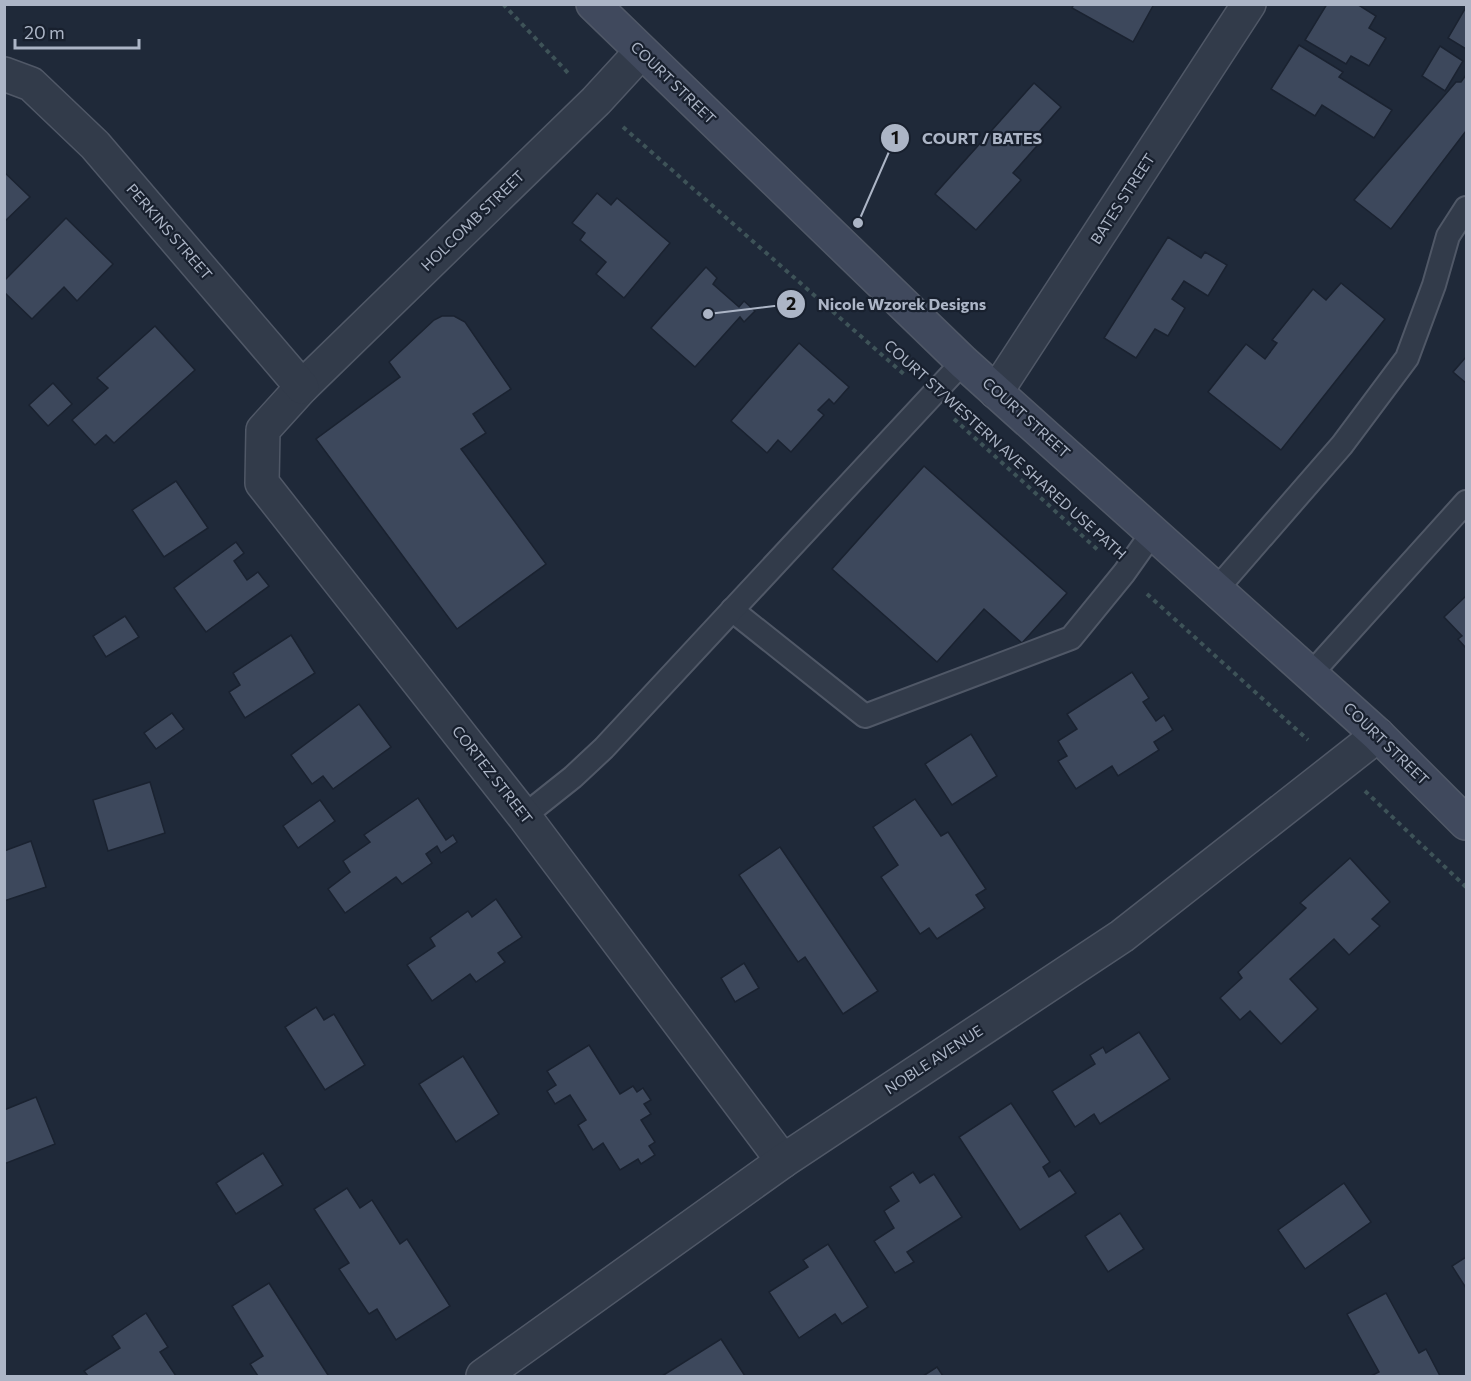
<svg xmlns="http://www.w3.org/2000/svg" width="1471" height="1381" viewBox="0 0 1471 1381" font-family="Commissioner,sans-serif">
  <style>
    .building { fill: #3d485c; stroke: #1a2230; stroke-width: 1.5 }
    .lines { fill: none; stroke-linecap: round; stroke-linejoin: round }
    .service-casing { stroke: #505867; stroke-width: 26 }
    .minor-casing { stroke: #505867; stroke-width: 36 }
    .secondary-casing { stroke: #505867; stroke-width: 36 }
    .path { stroke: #3e5358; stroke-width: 4; stroke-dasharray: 4.5 4.5; stroke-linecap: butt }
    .service { stroke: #323b4a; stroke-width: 22 }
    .minor { stroke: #323b4a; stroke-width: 33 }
    .secondary { stroke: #40495d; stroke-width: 33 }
    .labels { text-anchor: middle; stroke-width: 4.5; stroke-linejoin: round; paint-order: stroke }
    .street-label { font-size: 15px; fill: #acb5c6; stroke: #18202e }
    .leader { fill: none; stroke: #acb5c6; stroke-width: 2 }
    .callout-dot { fill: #acb5c6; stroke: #18202e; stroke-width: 2 }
    .mark-label { font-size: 18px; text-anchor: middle; font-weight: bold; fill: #111 }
    .callout-label { font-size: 16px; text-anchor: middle; font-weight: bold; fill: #acb5c6; stroke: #18202e; stroke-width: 4.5; stroke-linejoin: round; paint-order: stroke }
  </style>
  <rect width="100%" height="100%" fill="#1f2939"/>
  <g class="building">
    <polygon points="1074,4 1154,4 1133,42 1072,8"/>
    <polygon points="1327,4 1357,4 1376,16 1369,28 1386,38 1369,66 1351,56 1346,64 1305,40"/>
    <polygon points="1466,7 1466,49 1448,38"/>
    <polygon points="1299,45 1343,72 1339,77 1392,110 1374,138 1322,105 1315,116 1271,89"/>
    <polygon points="1440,46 1463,61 1445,91 1422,76"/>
    <polygon points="1466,75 1466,131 1391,229 1354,200 1456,82 1461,82"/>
    <polygon points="1034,83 1061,107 1037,134 1043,139 1013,173 1021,180 976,230 935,194"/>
    <polygon points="4,172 30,197 4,222"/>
    <polygon points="597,193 611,205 617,198 670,243 624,298 596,274 606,262 580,240 585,233 572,223"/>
    <polygon points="66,218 113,264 77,301 64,287 32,319 4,292 4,281"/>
    <polygon points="1168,237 1201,258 1205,252 1227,265 1208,296 1184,281 1172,299 1185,308 1168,336 1155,329 1136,358 1104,338"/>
    <polygon points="706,267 717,278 713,284 739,307 744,301 755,311 744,322 740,317 695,367 651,328"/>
    <polygon points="1341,283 1385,319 1281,450 1208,392 1246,344 1265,359 1277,343 1272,340 1313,289 1326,300"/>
    <polygon points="442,316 454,316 465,322 511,389 473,414 486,433 461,449 546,564 457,629 316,439 400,377 389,362 434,320"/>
    <polygon points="155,326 195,370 114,443 106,435 95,445 72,420 108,388 97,378"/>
    <polygon points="799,343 849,387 834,404 829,399 818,410 824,415 791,452 778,440 767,453 731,421"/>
    <polygon points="1466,357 1466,383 1453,372"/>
    <polygon points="53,383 72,404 48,426 29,405"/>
    <polygon points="924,466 1067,593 1022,643 984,609 937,662 832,569"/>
    <polygon points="176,481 208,528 164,557 132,510"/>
    <polygon points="236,542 244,553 234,561 247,580 258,572 269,586 206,632 174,588"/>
    <polygon points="1466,596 1466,648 1458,639 1462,636 1444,617"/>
    <polygon points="125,616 139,637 106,657 93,636"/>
    <polygon points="291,635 315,673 245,718 229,692 240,685 233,673"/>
    <polygon points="1132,672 1149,698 1143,702 1156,721 1164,715 1173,730 1154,742 1159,750 1118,776 1112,766 1076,789 1058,761 1067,756 1058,741 1077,729 1067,714"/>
    <polygon points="359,704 391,747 333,789 323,776 312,784 291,755"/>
    <polygon points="172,713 184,729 156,749 144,733"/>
    <polygon points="971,734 997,776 952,805 925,764"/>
    <polygon points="150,782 165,833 108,851 93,800"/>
    <polygon points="418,798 446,840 453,835 457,842 441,853 437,846 426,854 432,863 402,884 396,877 345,913 328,889 350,872 343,861 370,842 364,835"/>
    <polygon points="915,799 941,836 948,832 986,889 976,895 985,908 937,939 929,928 920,934 881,877 898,865 873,827"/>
    <polygon points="320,800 335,821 298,848 283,826"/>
    <polygon points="31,841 46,887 4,901 4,851"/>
    <polygon points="780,847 878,991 843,1014 805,957 798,962 739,875"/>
    <polygon points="1350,858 1390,902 1372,919 1380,926 1349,955 1334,939 1290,979 1318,1009 1281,1044 1250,1011 1240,1020 1220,998 1242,978 1238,972 1306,908 1300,903"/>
    <polygon points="496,899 522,937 498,953 505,962 476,982 470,974 432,1001 407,965 435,946 430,938 468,911 472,917"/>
    <polygon points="744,963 759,988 735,1002 721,978"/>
    <polygon points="316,1007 324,1020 334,1014 365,1065 325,1090 285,1027"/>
    <polygon points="1139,1032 1170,1079 1100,1124 1094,1114 1075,1127 1052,1091 1095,1064 1090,1055 1103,1047 1106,1053"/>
    <polygon points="589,1045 620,1094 633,1086 637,1092 643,1088 651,1100 644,1104 651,1114 641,1120 655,1142 649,1146 655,1155 641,1164 638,1159 620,1170 603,1143 593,1150 578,1125 586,1120 570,1095 555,1104 547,1091 556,1085 547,1071"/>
    <polygon points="463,1056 499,1114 456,1142 419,1084"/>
    <polygon points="36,1097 55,1144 4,1164 4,1110"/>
    <polygon points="1011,1103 1050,1162 1043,1167 1049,1177 1060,1170 1076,1193 1020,1230 959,1137"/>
    <polygon points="263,1153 283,1185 236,1214 216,1183"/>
    <polygon points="913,1172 920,1183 934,1174 962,1217 907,1252 914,1262 895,1273 874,1241 894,1228 884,1211 899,1201 890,1187"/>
    <polygon points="1344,1183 1371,1222 1305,1269 1278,1230"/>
    <polygon points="347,1188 360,1208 372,1200 400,1244 407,1239 450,1306 396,1340 377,1309 369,1314 339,1269 349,1263 314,1209"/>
    <polygon points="1120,1213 1144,1249 1108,1272 1085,1236"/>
    <polygon points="828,1244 868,1307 842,1324 835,1314 799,1338 769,1292 808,1267 803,1260"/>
    <polygon points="1466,1257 1466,1288 1452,1266"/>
    <polygon points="269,1283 328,1375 327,1376 258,1376 250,1364 263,1356 232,1306"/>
    <polygon points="1386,1293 1419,1353 1426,1349 1440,1376 1371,1376 1379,1372 1347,1314"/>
    <polygon points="146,1313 168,1347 160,1352 176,1376 88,1376 84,1371 120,1348 112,1336"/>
    <polygon points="721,1339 745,1376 662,1376"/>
    <polygon points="937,1367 943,1376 923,1376"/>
  </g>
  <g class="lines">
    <defs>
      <g id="service">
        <polyline points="1216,590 1342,445 1407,358 1434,285 1448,236 1466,208"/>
        <polyline points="732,610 865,716 1071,638 1124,573 1153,532"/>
        <polyline points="1311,674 1466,502"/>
        <polyline points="524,816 573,777 604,748 963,362"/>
      </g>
      <g id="minor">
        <polyline points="641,52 596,101 302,387 263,430 262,483 524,816 783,1161"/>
        <polyline points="4,74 31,84 95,145 302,387"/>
        <polyline points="996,392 1249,4"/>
        <polyline points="483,1376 783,1161 1122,936 1378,735"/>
      </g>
      <polyline id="secondary" points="593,4 963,362 1378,735 1466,823"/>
    </defs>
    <use href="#service" class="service-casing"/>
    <use href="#minor" class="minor-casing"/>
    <use href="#secondary" class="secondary-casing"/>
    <g class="path">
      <polyline points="503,4 569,74"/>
      <polyline points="623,127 906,376"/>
      <polyline points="954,419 1099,551"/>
      <polyline points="1147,594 1308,740"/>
      <polyline points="1365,791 1466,887"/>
    </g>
    <use href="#service" class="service"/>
    <use href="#minor" class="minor"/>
    <use href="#secondary" class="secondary"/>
  </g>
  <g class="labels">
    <g class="street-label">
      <text transform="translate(673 83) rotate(44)" y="5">COURT STREET</text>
      <text transform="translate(1123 199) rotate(-57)" y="5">BATES STREET</text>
      <text transform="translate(473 221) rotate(-44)" y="5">HOLCOMB STREET</text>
      <text transform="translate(169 232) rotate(49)" y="5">PERKINS STREET</text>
      <text transform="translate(1026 418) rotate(42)" y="5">COURT STREET</text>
      <text transform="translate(1005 450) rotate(42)" y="5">COURT ST/WESTERN AVE SHARED USE PATH</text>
      <text transform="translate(1386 744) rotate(44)" y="5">COURT STREET</text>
      <text transform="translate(492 775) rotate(52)" y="5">CORTEZ STREET</text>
      <text transform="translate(934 1060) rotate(-33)" y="5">NOBLE AVENUE</text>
    </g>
  </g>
  <path class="leader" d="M858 223L895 138M708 314L791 304"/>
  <g class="callout-dot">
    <circle cx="858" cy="223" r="6"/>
    <circle cx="708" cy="314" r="6"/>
    <circle cx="895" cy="138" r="15"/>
    <circle cx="791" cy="304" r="15"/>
  </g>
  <g class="mark-label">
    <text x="895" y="144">1</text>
    <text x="791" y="310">2</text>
  </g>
  <g class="callout-label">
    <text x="982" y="144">COURT / BATES</text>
    <text x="902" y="310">Nicole Wzorek Designs</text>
  </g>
  <rect width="1471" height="1381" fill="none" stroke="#acb5c6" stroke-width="12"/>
  <path d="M15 39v9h124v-9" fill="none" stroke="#acb5c6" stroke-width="3"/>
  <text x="24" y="39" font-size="18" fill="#acb5c6" stroke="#18202e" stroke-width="4.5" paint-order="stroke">20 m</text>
</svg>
